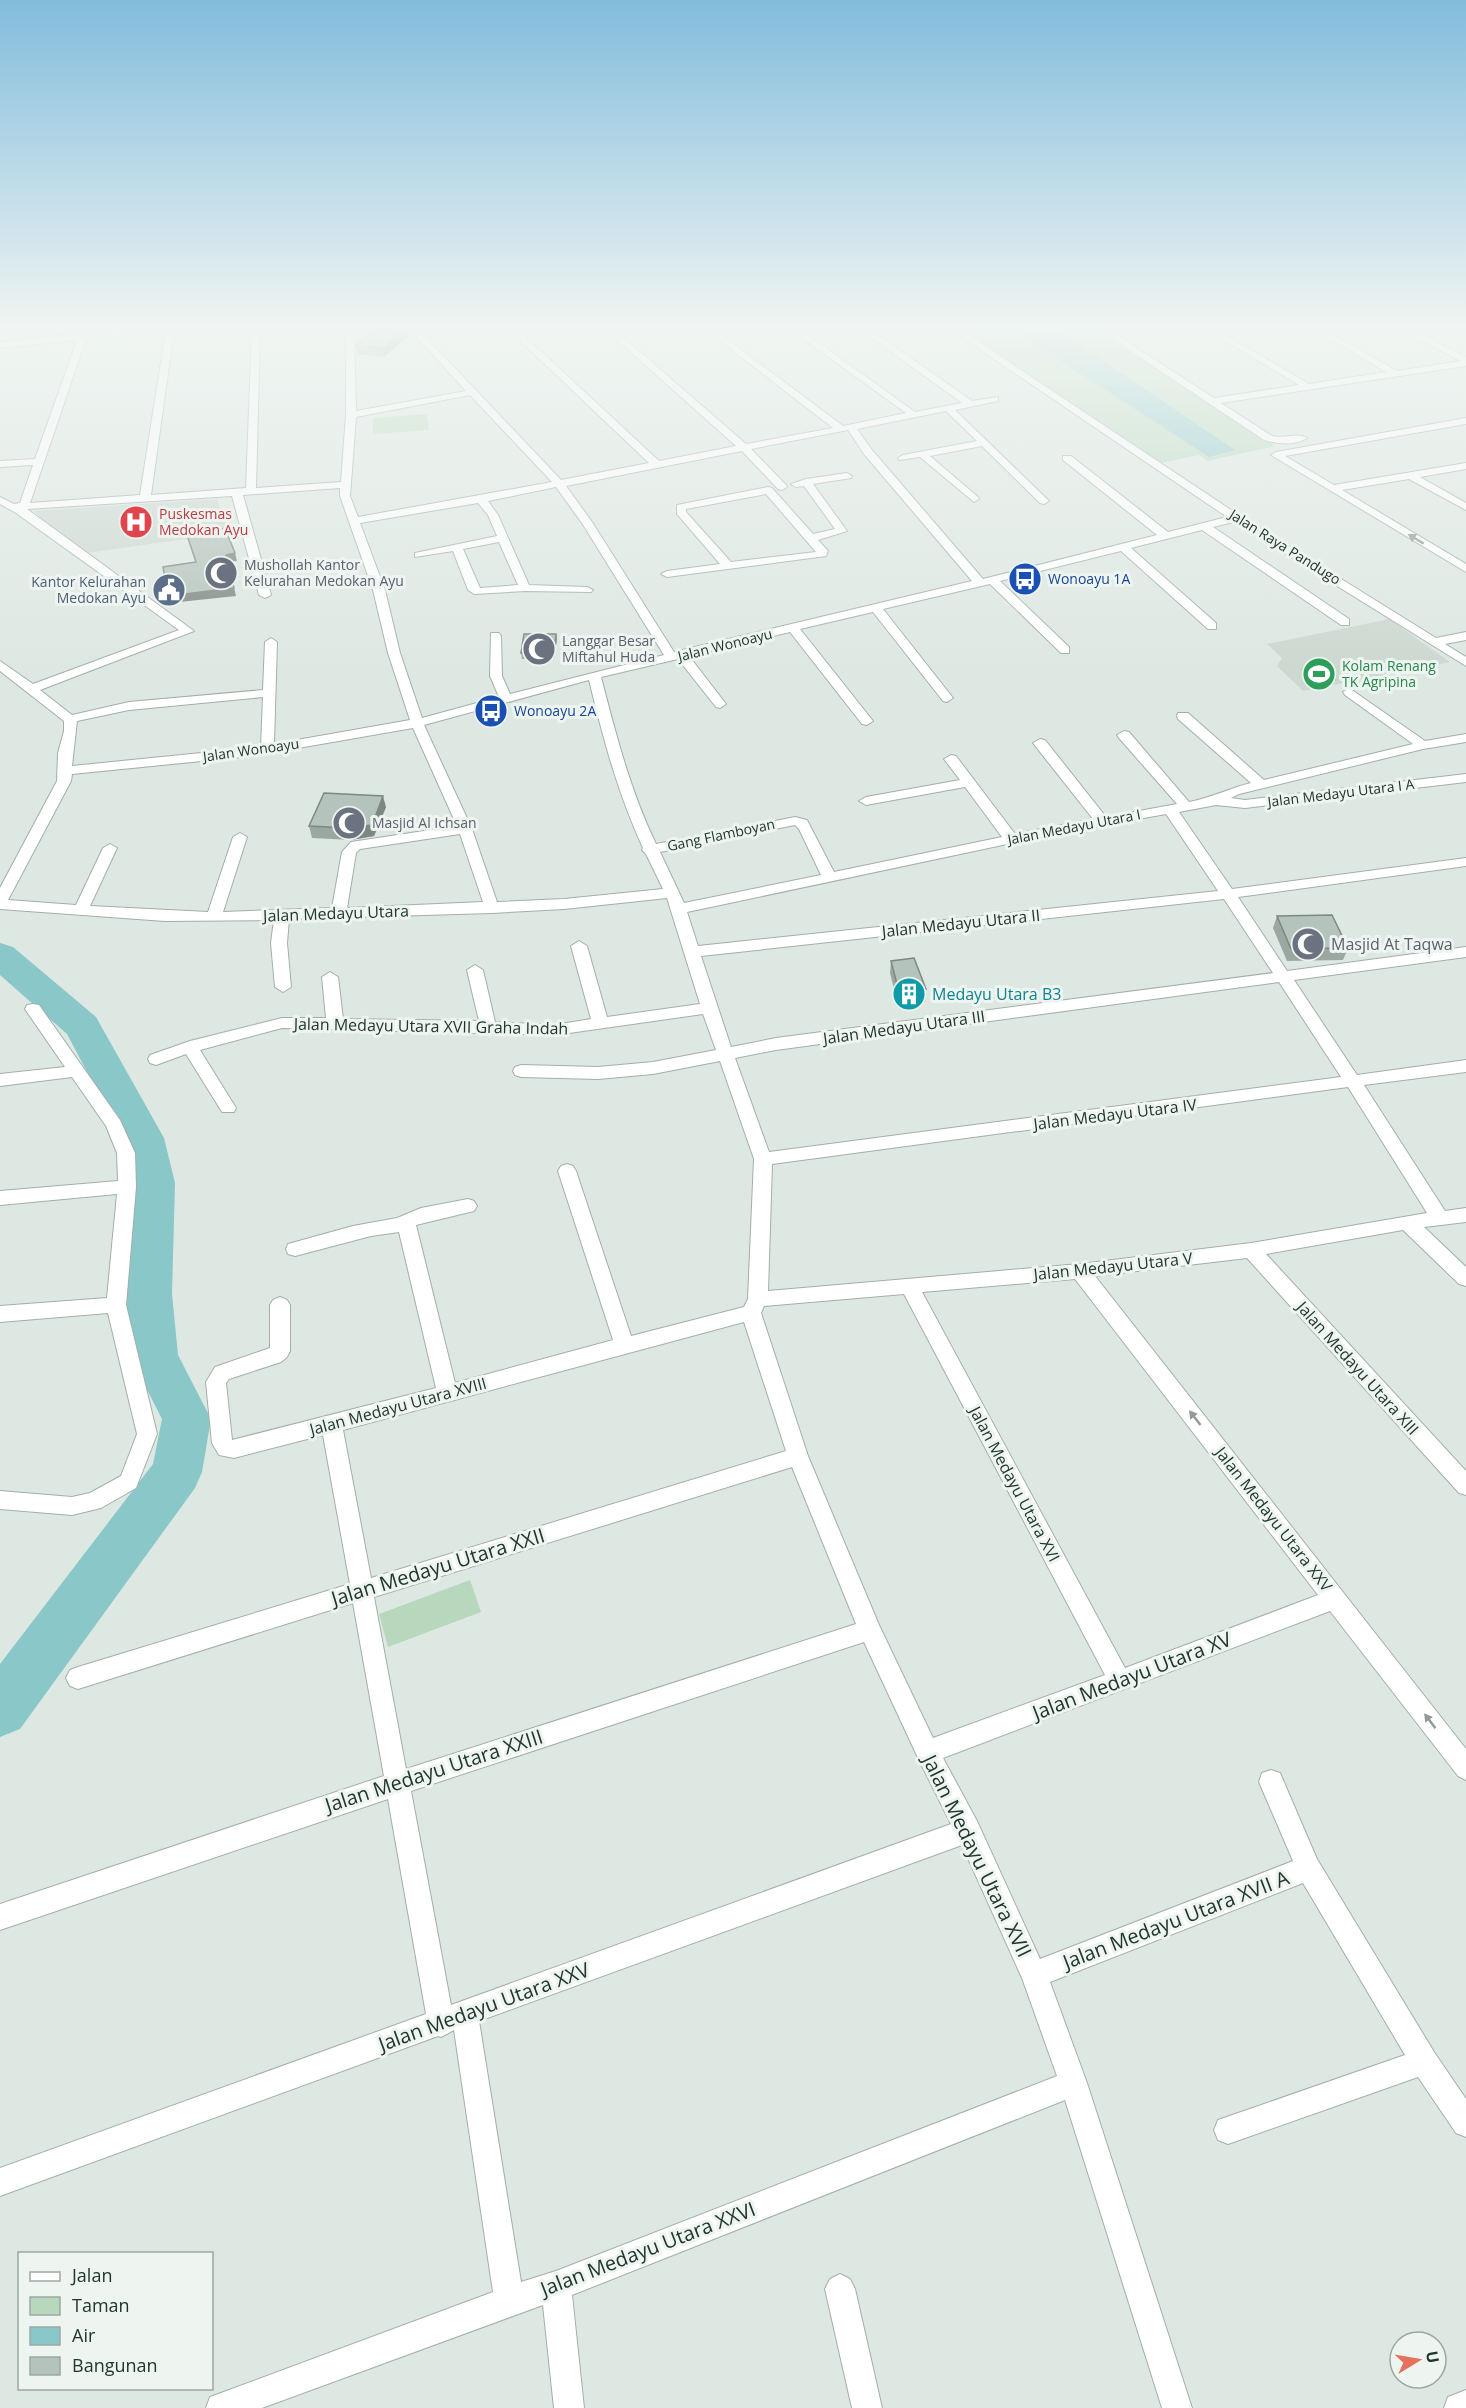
<svg xmlns="http://www.w3.org/2000/svg" width="1466" height="2408" viewBox="0 0 1466 2408" font-family="'Open Sans',sans-serif">
  <style>
    .built { fill: #cdd8d1 }
    .green { fill: #b8d8bd }
    .water { fill: #8ac7c9 }
    .lines { fill: none; stroke-linecap: round; stroke-linejoin: round }
    .river { fill: #8ac7c9; fill-rule: evenodd }
    .minor-casing { stroke: #a2afa9; stroke-width: 2 }
    .minor { fill: #fff; fill-rule: evenodd }
    .wall { fill: #9ba8a1 }
    .shaded-wall { fill: #7e8883 }
    .building { fill: #b4c3bb; stroke: #7e8883; stroke-width: 1.5 }
    .oneway { fill: #909a96 }
    .labels { text-anchor: middle; stroke-width: 6; stroke-linejoin: round; paint-order: stroke }
    .far-health-label { font-size: 14px; fill: #be3a42; stroke: #eef5f1; text-anchor: start }
    .far-street-label { font-size: 14px; fill: #21362e; stroke: #eef5f1 }
    .far-worship-label { font-size: 14px; fill: #5b616d; stroke: #eef5f1; text-anchor: start }
    .far-transit-label { font-size: 14px; fill: #164399; stroke: #eef5f1; text-anchor: start }
    .far-service-label { font-size: 14px; fill: #4e5e75; stroke: #eef5f1; text-anchor: end }
    .far-leisure-label { font-size: 14px; fill: #27864d; stroke: #eef5f1; text-anchor: start }
    .street-label { font-size: 16px; fill: #21362e; stroke: #eef5f1 }
    .worship-label { font-size: 16px; fill: #5b616d; stroke: #eef5f1; text-anchor: start }
    .culture-label { font-size: 16px; fill: #0d838f; stroke: #eef5f1; text-anchor: start }
    .near-street-label { font-size: 20px; fill: #21362e; stroke: #eef5f1 }
  </style>
  <rect width="100%" height="100%" fill="#dee8e3"/>
  <g class="built">
    <polygon points="217,499 229,533 79,554 34,511"/>
    <polygon points="1389,619 1450,662 1303,691 1277,666 1282,658 1267,644"/>
  </g>
  <g class="green">
    <polygon points="961,330 1096,330 1275,446 1208,461 1199,455 1156,464"/>
    <polygon points="427,414 429,430 373,434 373,418"/>
    <polygon points="470,1580 481,1612 388,1647 379,1614"/>
  </g>
  <g class="water">
    <polygon points="1013,330 1057,330 1235,450 1209,457"/>
    <polygon points="1319,665 1337,680 1319,684 1301,669"/>
  </g>
  <g class="lines">
    <polygon class="river" points="0,943 13,947 96,1017 164,1138 175,1183 172,1294 178,1355 211,1419 202,1472 195,1488 20,1729 0,1737 0,1664 153,1464 162,1419 130,1356 126,1294 133,1183 122,1138 67,1034 0,975"/>
    <defs>
      <g id="minor">
        <path d="M121,330H150L146,333L86,339L30,503L140,495L166,330H174L151,495L246,488L252,330H260L256,488L341,482L346,415V330H354L356,411L466,391L410,330H419L561,480L649,463L509,330H518L659,461L736,446L606,330H615L746,444L833,428L706,330H715L843,426L906,413L791,330H801L915,412L962,403L861,330H871L972,401L998,397V401L955,410L1049,501L1044,504L1040,503L982,446L930,456L978,497L979,499L974,502L920,457L899,460L898,458L903,455L977,441L946,411L857,429L872,450L983,579L1157,535L1063,460V456H1071L1168,532L1227,517L951,330H961L1240,516L1436,638L1466,632V640L1445,644L1466,657V666L1234,522L1213,527L1349,619V625H1341L1202,530L1131,548L1216,623V629H1208L1121,551L1000,581L1069,647V653H1061L990,584L883,609L953,698L947,702L943,701L873,612L800,629L873,721L867,725L862,724L790,632L689,656L726,704L720,708L716,707L678,659L601,677C616,735 630,790 656,844L795,817L807,820L834,872L1002,837L965,787L866,805L859,801L866,797L960,780L944,759L951,755L956,756L1015,834L1093,819L1033,743L1040,739L1045,740L1106,817L1177,804L1119,738L1117,735L1124,731L1129,732L1189,802C1211,798 1230,788 1251,783L1178,719L1177,716L1178,713H1188L1264,780L1413,744L1345,695L1343,692L1349,688L1425,741L1466,734V742L1423,749L1239,794L1231,798L1245,800L1466,774V782L1245,808L1216,805L1179,812L1232,889L1466,858V866L1238,897L1287,971L1466,947V957L1294,980L1357,1075L1466,1060V1072L1364,1085L1445,1211L1466,1208V1222L1424,1227L1466,1267V1286L1459,1284L1403,1230L1266,1254L1466,1471V1495L1459,1493L1247,1258L1095,1276L1466,1749V1780L1458,1776L1330,1611L943,1758L977,1821L1040,1959L1293,1861L1259,1782L1262,1773L1271,1770L1280,1773L1317,1859L1434,2052L1466,2099V2137L1456,2133L1418,2077L1228,2144L1218,2140L1214,2130L1218,2120L1405,2055L1303,1883L1050,1982L1087,2083L1192,2408H1162L1065,2100L572,2295L584,2408H554L543,2305L262,2408H206L210,2397L221,2393L493,2292L454,2030L441,2037L438,2036L0,2196V2168L426,2014L388,1799L0,1930V1904L384,1776L353,1603L78,1689L70,1686L66,1678L70,1670L78,1667L350,1584L323,1435L234,1458L219,1455L212,1443L206,1382L215,1367L270,1348V1305L273,1300L280,1297L287,1300L290,1305V1351L287,1357L281,1362L229,1379L226,1383L232,1440L436,1388L399,1232L371,1236L295,1256L288,1254L286,1249L288,1244L353,1226L397,1218L421,1208L468,1199L474,1201L477,1206L474,1211L416,1225L455,1383L613,1340L558,1171L561,1166L567,1164L573,1166L576,1171L631,1336L744,1307L748,1299L754,1159L720,1061L653,1074L598,1079L521,1077L515,1075L513,1071L515,1067L521,1065L598,1067L653,1062L716,1050L703,1014L555,1035L282,1028L200,1050L236,1108L234,1112H222L186,1054L156,1065L150,1063L148,1059L150,1055L190,1041L282,1018H326L322,977L330,972L338,977L343,1019L479,1021L467,970L475,965L483,970L495,1022L555,1025L591,1019L571,946L579,941L587,946L607,1017L700,1004L667,898L564,909L492,913L289,919L287,943L291,987L283,992L275,987L271,943L274,920L165,921L0,909V888L57,781L58,753L64,731V721L0,671V661L33,684L179,630L16,513L0,504V497L14,504L20,503L33,465L0,467V461L35,459L77,340L0,348V342ZM470,395L552,482L358,517L350,496L356,417ZM848,430L864,454L972,581L674,652L592,522L566,486L742,451L778,489L782,490L787,487L786,485L751,449ZM556,487L582,523L664,655L510,694L502,676L501,636L499,633H491L490,676L499,697L422,718L400,653L385,590L360,523L478,503L488,515L497,536L415,553V557L453,551L468,590L474,594L525,591L591,592L593,590L587,587L529,585L498,515L488,501ZM340,488V496L373,590L388,653L410,720L274,744L277,642L271,638L265,642L263,690L129,702L72,715L40,690L194,631L27,509L232,496L259,595L265,598L271,595L243,495ZM499,542L518,585L480,588L463,549ZM589,680C604,741 617,791 643,848L642,850L646,854L663,889L564,899L497,902L472,829L424,725ZM263,697L261,747L72,766L77,721L129,710ZM413,728L457,826L351,842L342,852L332,908L223,912L247,837L240,833L233,837L208,912L90,906L117,848L110,844L103,848L76,905L8,900L71,781L72,774L252,756ZM1166,814L1218,891L698,946L687,912L1055,834ZM795,825L799,829L821,875L684,903L660,852ZM460,834L483,902L347,908L356,853L360,849ZM1224,899L1273,973L776,1038L731,1047L701,956ZM1279,982L1341,1077L769,1152L735,1058L776,1050ZM1348,1087L1427,1213L1251,1243L1080,1264L768,1291L772,1164ZM1075,1279L1318,1595L1125,1668L922,1292ZM904,1294L1105,1675L933,1738L879,1625L808,1456L761,1313L764,1306ZM744,1322L786,1451L371,1578L343,1430ZM792,1467L856,1624L406,1769L374,1597ZM864,1642L919,1760L951,1824L451,2005L411,1791ZM962,1845L1022,1978L1057,2076L556,2271L521,2282L479,2021Z"/>
        <path d="M1099,330H1109L1214,398L1299,385L1207,330H1217L1309,384L1386,372L1315,330H1325L1397,371L1460,361L1403,330H1413L1466,357V366L1221,403L1272,436C1283,439 1298,432 1307,438C1295,446 1278,444 1264,440Z"/>
        <polygon points="1466,418 1466,424 1285,456 1334,485 1466,463 1466,469 1420,477 1466,503 1466,510 1409,479 1342,490 1466,564 1466,572 1271,455 1276,452"/>
        <path d="M847,473L852,476L851,478L813,484L847,531L818,540L828,551L826,556L667,577L661,574L667,571L720,564L677,514V505L768,487L772,488L813,534L835,529L804,486L796,487L791,484L806,479ZM766,494L816,552L731,562L686,512V509Z"/>
        <polygon points="33,1004 39,1005 120,1120 135,1153 136,1187 126,1305 157,1434 136,1488 101,1508 72,1515 0,1509 0,1491 72,1497 90,1493 121,1476 137,1434 108,1313 0,1322 0,1306 107,1298 117,1194 0,1205 0,1191 118,1181 117,1153 106,1126 72,1077 0,1086 0,1074 65,1067 25,1009 27,1005"/>
        <polygon points="840,2274 850,2279 855,2289 882,2408 852,2408 825,2289 830,2279"/>
        <polygon points="1466,2390 1466,2408 1444,2408 1448,2397"/>
      </g>
    </defs>
    <use href="#minor" class="minor-casing"/>
    <use href="#minor" class="minor"/>
  </g>
  <g class="wall">
    <polygon points="408,336 384,357 358,354 356,345"/>
    <polygon points="556,634 557,639 554,658 522,659 521,653"/>
    <polygon points="386,807 374,836 351,840 312,838 309,826"/>
    <polygon points="1277,916 1348,948 1343,960 1287,961 1273,928"/>
    <polygon points="891,961 926,989 925,1002 898,1005 890,973"/>
  </g>
  <g class="shaded-wall">
    <polygon points="403,330 407,330 408,336 384,357 383,348"/>
    <polygon points="235,553 237,561 228,562 236,596 170,603 168,596 226,555"/>
    <polygon points="556,634 557,639 554,658 554,653"/>
    <polygon points="383,796 386,807 374,836 351,840 348,828"/>
  </g>
  <g class="building">
    <polygon points="373,330 403,330 383,348 356,345"/>
    <polygon points="225,528 235,553 226,555 234,588 168,596 163,567 196,562 187,535"/>
    <polygon points="524,634 556,634 554,653 521,653"/>
    <polygon points="324,793 383,796 372,825 348,828 309,826"/>
    <polygon points="1332,915 1348,948 1291,949 1277,916"/>
    <polygon points="914,958 926,989 899,992 891,961"/>
  </g>
  <defs><path id="oneway-solid" d="M-6-.8H1V-3.2L6.5 0L1 3.2V.8H-6Z" transform="scale(1.5)"/></defs>
  <g class="oneway">
    <use href="#oneway-solid" transform="translate(1416 539) rotate(-149)"/>
    <use href="#oneway-solid" transform="translate(1195 1418) rotate(-128)"/>
    <use href="#oneway-solid" transform="translate(1430 1721) rotate(-127)"/>
  </g>
  <linearGradient id="sky" x2="0" y2="1"><stop stop-color="#82bcdc"/><stop offset="0.49" stop-color="#f0f5f2"/><stop offset="1" stop-color="#f0f5f2" stop-opacity="0"/></linearGradient>
  <rect width="1466" height="667" fill="url(#sky)"/>
  <defs>
    <symbol id="hospital-disc" viewBox="-11 -11 22 22"><circle r="9.5" fill="#e0444e" stroke="#eef5f1"/><path d="M-5-5h3v3.5h4V-5h3V5h-3V1.5h-4V5h-3Z" fill="#fff"/></symbol>
    <symbol id="mosque-disc" viewBox="-11 -11 22 22"><circle r="9.5" fill="#6b7280" stroke="#eef5f1"/><path d="M3.5-4.9A6 6 0 1 0 3.5 4.9A5 5 0 1 1 3.5-4.9Z" fill="#fff"/></symbol>
    <symbol id="bus-disc" viewBox="-11 -11 22 22"><circle r="9.5" fill="#1a4fb4" stroke="#eef5f1"/><path d="M-5-6H5V4H4V6H2V4H-2V6H-4V4H-5ZM-3.5-4V0h7V-4ZM-3.5 1.2v1.5H-2V1.2ZM2 1.2v1.5H3.5V1.2Z" fill="#fff"/></symbol>
    <symbol id="civic-disc" viewBox="-11 -11 22 22"><circle r="9.5" fill="#5c6f8a" stroke="#eef5f1"/><path d="M-.6-6.5H3V-4.5H.6V-3L4-1V1h2V6H-6V1h2V-1L-.6-3ZM-1.2 2.5V6h2.4V2.5Z" fill="#fff"/></symbol>
    <symbol id="stadium-disc" viewBox="-11 -11 22 22"><circle r="9.5" fill="#2e9e5b" stroke="#eef5f1"/><path d="M0-5a6.5 5 0 1 0 0 10a6.5 5 0 1 0 0-10ZM-3.5-1.8h7v3.6h-7Z" fill="#fff"/></symbol>
    <symbol id="building-disc" viewBox="-11 -11 22 22"><circle r="9.5" fill="#0f9aa8" stroke="#eef5f1"/><path d="M-4-6H4V6H1V3H-1V6H-4ZM-2.5-4.3h1.7v1.8h-1.7ZM.8-4.3h1.7v1.8H.8ZM-2.5-1h1.7V.8h-1.7ZM.8-1h1.7V.8H.8Z" fill="#fff"/></symbol>
  </defs>
  <g fill-rule="evenodd">
    <use href="#hospital-disc" x="117" y="503" width="38" height="38"/>
    <use href="#mosque-disc" x="202" y="554" width="38" height="38"/>
    <use href="#bus-disc" x="1006" y="560" width="38" height="38"/>
    <use href="#civic-disc" x="150" y="571" width="38" height="38"/>
    <use href="#mosque-disc" x="520" y="630" width="38" height="38"/>
    <use href="#stadium-disc" x="1300" y="655" width="38" height="38"/>
    <use href="#bus-disc" x="472" y="692" width="38" height="38"/>
    <use href="#mosque-disc" x="330" y="804" width="38" height="38"/>
    <use href="#mosque-disc" x="1289" y="925" width="38" height="38"/>
    <use href="#building-disc" x="890" y="975" width="38" height="38"/>
  </g>
  <g class="labels">
    <g class="far-health-label">
      <text x="159" y="519">Puskesmas<tspan x="159" dy="16">Medokan Ayu</tspan></text>
    </g>
    <g class="far-street-label">
      <text transform="translate(1285 547) rotate(32)" y="5">Jalan Raya Pandugo</text>
      <text transform="translate(725 645) rotate(-14)" y="5">Jalan Wonoayu</text>
      <text transform="translate(251 750) rotate(-8)" y="5">Jalan Wonoayu</text>
      <text transform="translate(1341 793) rotate(-7)" y="5">Jalan Medayu Utara I A</text>
      <text transform="translate(1074 827) rotate(-11)" y="5">Jalan Medayu Utara I</text>
      <text transform="translate(721 835) rotate(-12)" y="5">Gang Flamboyan</text>
    </g>
    <g class="far-worship-label">
      <text x="244" y="570">Mushollah Kantor<tspan x="244" dy="16">Kelurahan Medokan Ayu</tspan></text>
      <text x="562" y="646">Langgar Besar<tspan x="562" dy="16">Miftahul Huda</tspan></text>
      <text x="372" y="828">Masjid Al Ichsan</text>
    </g>
    <g class="far-transit-label">
      <text x="1048" y="584">Wonoayu 1A</text>
      <text x="514" y="716">Wonoayu 2A</text>
    </g>
    <g class="far-service-label">
      <text x="146" y="587">Kantor Kelurahan<tspan x="146" dy="16">Medokan Ayu</tspan></text>
    </g>
    <g class="far-leisure-label">
      <text x="1342" y="671">Kolam Renang<tspan x="1342" dy="16">TK Agripina</tspan></text>
    </g>
    <g class="street-label">
      <text transform="translate(336 913) rotate(-2)" y="6">Jalan Medayu Utara</text>
      <text transform="translate(961 923) rotate(-6)" y="6">Jalan Medayu Utara II</text>
      <text transform="translate(431 1026) rotate(1)" y="6">Jalan Medayu Utara XVII Graha Indah</text>
      <text transform="translate(904 1027) rotate(-8)" y="6">Jalan Medayu Utara III</text>
      <text transform="translate(1115 1114) rotate(-7)" y="6">Jalan Medayu Utara IV</text>
      <text transform="translate(1113 1266) rotate(-6)" y="6">Jalan Medayu Utara V</text>
      <text transform="translate(1358 1368) rotate(48)" y="6">Jalan Medayu Utara XIII</text>
      <text transform="translate(398 1406) rotate(-15)" y="6">Jalan Medayu Utara XVIII</text>
      <text transform="translate(1015 1484) rotate(62)" y="6">Jalan Medayu Utara XVI</text>
      <text transform="translate(1274 1519) rotate(52)" y="6">Jalan Medayu Utara XXV</text>
    </g>
    <g class="worship-label">
      <text x="1331" y="950">Masjid At Taqwa</text>
    </g>
    <g class="culture-label">
      <text x="932" y="1000">Medayu Utara B3</text>
    </g>
    <g class="near-street-label">
      <text transform="translate(438 1567) rotate(-17)" y="7">Jalan Medayu Utara XXII</text>
      <text transform="translate(1132 1676) rotate(-21)" y="7">Jalan Medayu Utara XV</text>
      <text transform="translate(434 1771) rotate(-18)" y="7">Jalan Medayu Utara XXIII</text>
      <text transform="translate(977 1856) rotate(64)" y="7">Jalan Medayu Utara XVII</text>
      <text transform="translate(1176 1920) rotate(-21)" y="7">Jalan Medayu Utara XVII A</text>
      <text transform="translate(484 2007) rotate(-20)" y="7">Jalan Medayu Utara XXV</text>
      <text transform="translate(648 2249) rotate(-21)" y="7">Jalan Medayu Utara XXVI</text>
    </g>
  </g>
  <rect x="18" y="2252" width="195" height="138" fill="#eef5f1" stroke="#9ca9a3" stroke-width="1.5"/>
  <rect x="30" y="2272" width="30" height="9" fill="#ffffff" stroke="#9ca9a3" stroke-width="1.5"/>
  <text x="72" y="2282" font-size="18" fill="#21362e">Jalan</text>
  <rect x="30" y="2297" width="30" height="18" fill="#b8d8bd" stroke="#9ca9a3" stroke-width="1.5"/>
  <text x="72" y="2312" font-size="18" fill="#21362e">Taman</text>
  <rect x="30" y="2327" width="30" height="18" fill="#8ac7c9" stroke="#9ca9a3" stroke-width="1.5"/>
  <text x="72" y="2342" font-size="18" fill="#21362e">Air</text>
  <rect x="30" y="2357" width="30" height="18" fill="#b4c3bb" stroke="#9ca9a3" stroke-width="1.5"/>
  <text x="72" y="2372" font-size="18" fill="#21362e">Bangunan</text>
  <g transform="translate(1418 2360) rotate(79)"><circle r="28" fill="#eef5f1" stroke="#9ca9a3" stroke-width="1.5"/>
  <path d="M0-4.5L10 22L0 15L-10 22Z" fill="#e5715f"/>
  <text y="-9" font-size="16" font-weight="bold" text-anchor="middle" fill="#21362e">U</text>
  </g>
</svg>
